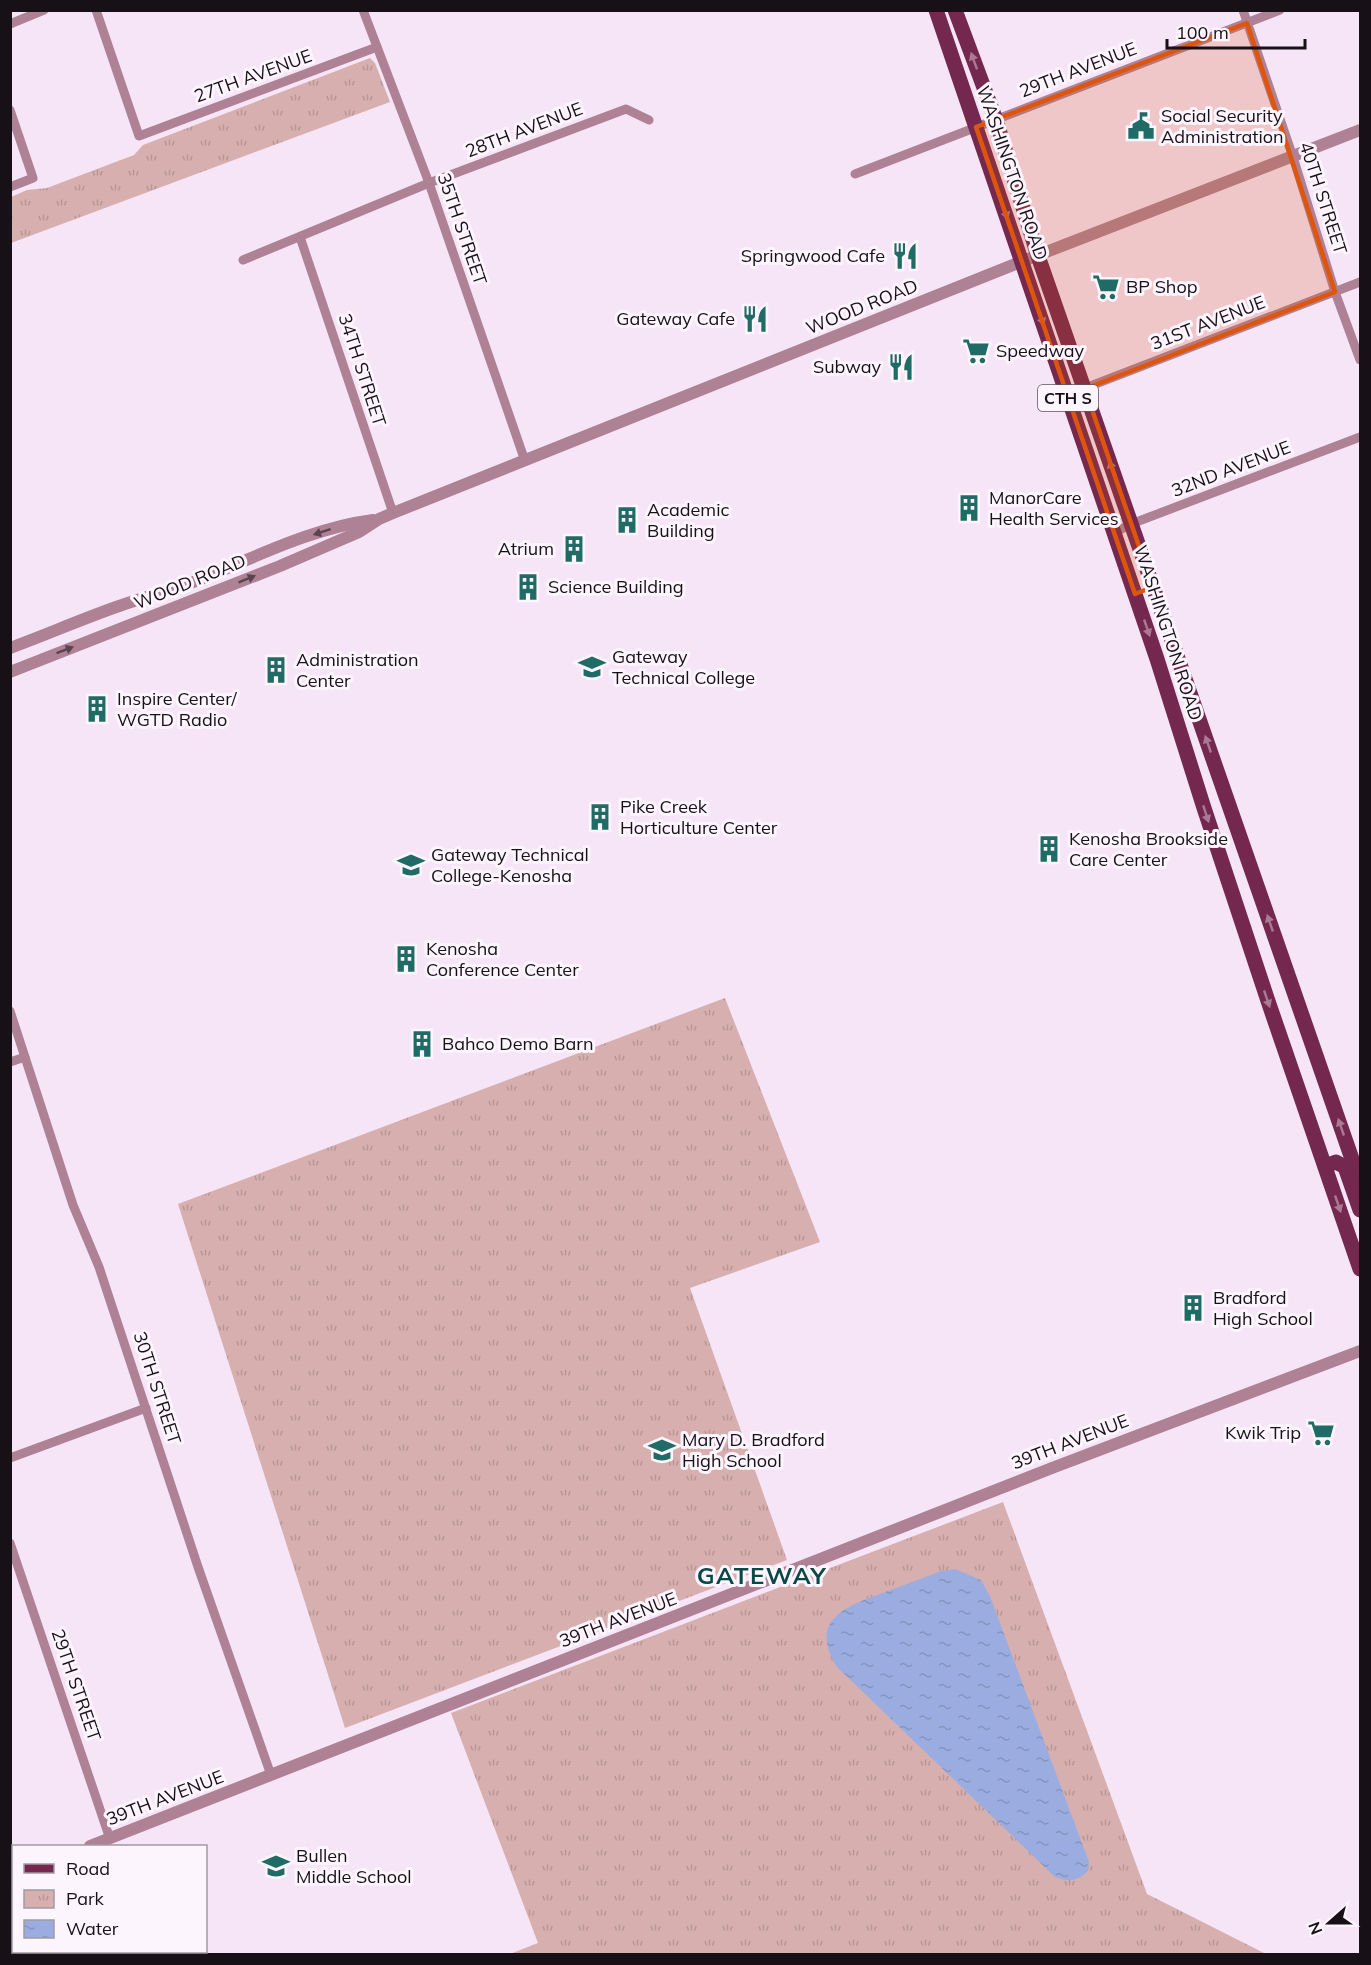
<svg xmlns="http://www.w3.org/2000/svg" width="1371" height="1965" viewBox="0 0 1371 1965" font-family="Mulish,sans-serif">
  <style>
    .park { fill: url(#park-tufts) }
    .water { fill: url(#water-ripples) }
    .lines { fill: none; stroke-linecap: round; stroke-linejoin: round }
    .minor { stroke: #ae8195; stroke-width: 9 }
    .tertiary { stroke: #ae8195; stroke-width: 12 }
    .primary { stroke: #74274f; stroke-width: 15 }
    .oneway { fill: #aa7995 }
    .oneway2 { fill: #5b4350 }
    .marked { fill: #de550d; fill-opacity: 0.2; stroke: #de550d; stroke-width: 4.5; stroke-linejoin: round }
    .labels { text-anchor: middle; stroke-width: 6; stroke-linejoin: round; paint-order: stroke }
    .shield { fill: #fcf5fd; stroke: #5c555c; stroke-width: 1.5 }
    .shield-label { font-size: 16px; font-weight: bold; fill: #171117 }
    .street-label { font-size: 18px; fill: #171117; stroke: #fcf5fd }
    .poi-label { font-size: 18px; fill: #171117; stroke: #fcf5fd; text-anchor: start }
    .district-label { font-size: 24px; font-weight: bold; letter-spacing: 1.5px; fill: #094945; stroke: #fcf5fd }
  </style>
  <defs>
    <pattern id="park-tufts" width="24" height="20" patternUnits="userSpaceOnUse" patternTransform="scale(1.5)"><rect width="24" height="20" fill="#d8afaf"/><path d="M3 7l-1-3M5 7V3M7 7l1-3M15 17l-1-3M17 17v-4M19 17l1-3" fill="none" stroke="#b99696"/></pattern>
    <pattern id="water-ripples" width="26" height="14" patternUnits="userSpaceOnUse" patternTransform="scale(1.5)"><rect width="26" height="14" fill="#9bade0"/><path d="M2 4q2-2 4 0t4 0M15 11q2-2 4 0t4 0" fill="none" stroke="#8594bf"/></pattern>
  </defs>
  <rect width="100%" height="100%" fill="#f6e4f7"/>
  <g class="park">
    <polygon points="370,58 375,63 390,102 11,243 11,197 27,190 47,188 134,155 143,145"/>
    <polygon points="725,998 820,1242 690,1288 787,1560 345,1728 178,1204"/>
    <polygon points="1003,1502 1147,1894 1266,1954 510,1954 538,1943 451,1713"/>
  </g>
  <path class="water" d="M955,1569L981,1580L990,1596L1089,1862L1088,1871C1077,1882 1068,1882 1055,1877L837,1667C807,1619 847,1606 885,1592C904,1585 923,1578 941,1571Z"/>
  <g class="lines">
    <g class="minor">
      <polyline points="96,10 139,136 377,47"/>
      <polyline points="363,10 429,183 525,461"/>
      <polyline points="1243,10 1293,157 1335,292 1360,360"/>
      <polyline points="10,24 44,10"/>
      <polyline points="10,110 33,178 10,187"/>
      <polyline points="855,174 1280,10"/>
      <polyline points="300,237 393,513"/>
      <polyline points="243,260 429,183 626,109 649,120"/>
      <polyline points="1067,395 1360,282"/>
      <polyline points="1114,533 1131,524 1360,437"/>
      <polyline points="10,1011 73,1205 99,1267 198,1567 271,1775"/>
      <polyline points="10,1062 25,1057"/>
      <polyline points="10,1458 146,1408"/>
      <polyline points="10,1543 110,1839"/>
    </g>
    <g class="tertiary">
      <path d="M10,648C48,634 84,618 122,605C146,597 172,590 196,581C254,558 311,528 373,520"/>
      <polyline points="10,672 280,566 359,532 379,519 393,513 1023,261 1360,130"/>
      <polyline points="90,1846 1052,1468 1360,1351"/>
      <polyline points="10,1878 14,1877"/>
    </g>
    <g class="primary">
      <polyline points="936,10 1157,659 1204,808 1268,1001 1360,1269"/>
      <polyline points="955,10 996,120 1038,256 1360,1182"/>
      <polyline points="1325,1166 1336,1162 1345,1167 1360,1210"/>
    </g>
  </g>
  <defs><path id="oneway-solid" d="M-6-.8H1V-3.2L6.5 0L1 3.2V.8H-6Z" transform="scale(1.5)"/></defs>
  <g class="oneway">
    <use href="#oneway-solid" transform="translate(974 61) rotate(-110)"/>
    <use href="#oneway-solid" transform="translate(1005 211) rotate(71)"/>
    <use href="#oneway-solid" transform="translate(1041 317) rotate(71)"/>
    <use href="#oneway-solid" transform="translate(1112 469) rotate(-109)"/>
    <use href="#oneway-solid" transform="translate(1147 628) rotate(71)"/>
    <use href="#oneway-solid" transform="translate(1208 744) rotate(-109)"/>
    <use href="#oneway-solid" transform="translate(1206 814) rotate(72)"/>
    <use href="#oneway-solid" transform="translate(1270 923) rotate(-109)"/>
    <use href="#oneway-solid" transform="translate(1267 999) rotate(71)"/>
    <use href="#oneway-solid" transform="translate(1341 1127) rotate(-109)"/>
    <use href="#oneway-solid" transform="translate(1338 1204) rotate(71)"/>
  </g>
  <g class="oneway2">
    <use href="#oneway-solid" transform="translate(322 532) rotate(162)"/>
    <use href="#oneway-solid" transform="translate(247 579) rotate(-22)"/>
    <use href="#oneway-solid" transform="translate(65 650) rotate(-21)"/>
  </g>
  <path class="marked" d="M1247,23L1335,292L1085,389L1153,587L1135,594L976,127Z"/>
  <defs>
    <symbol id="civic-bare" viewBox="-9 -9 18 18"><path d="M-.6-6.5H3V-4.5H.6V-3L4-1V1h2V6H-6V1h2V-1L-.6-3ZM-1.2 2.5V6h2.4V2.5Z" fill="#206b65" stroke="#fcf5fd" stroke-width="2.5" paint-order="stroke"/></symbol>
    <symbol id="restaurant-bare" viewBox="-9 -9 18 18"><path d="M-5-6h1v4h1v-4h1v4h1v-4h1v5L-1.5 .5V6h-2V.5L-5-1ZM5-6V6H3V1.5H1.5Q1.5-4 5-6Z" fill="#206b65" stroke="#fcf5fd" stroke-width="2.5" paint-order="stroke"/></symbol>
    <symbol id="supermarket-bare" viewBox="-9 -9 18 18"><path d="M-6-5.5h2.5l.6 2H6L4.5 2H-2.5L-4.4-4H-6ZM-1.5 3.2a1.3 1.3 0 1 0 .1 0ZM3 3.2a1.3 1.3 0 1 0 .1 0Z" fill="#206b65" stroke="#fcf5fd" stroke-width="2.5" paint-order="stroke"/></symbol>
    <symbol id="building-bare" viewBox="-9 -9 18 18"><path d="M-4-6H4V6H1V3H-1V6H-4ZM-2.5-4.3h1.7v1.8h-1.7ZM.8-4.3h1.7v1.8H.8ZM-2.5-1h1.7V.8h-1.7ZM.8-1h1.7V.8H.8Z" fill="#206b65" stroke="#fcf5fd" stroke-width="2.5" paint-order="stroke"/></symbol>
    <symbol id="school-bare" viewBox="-9 -9 18 18"><path d="M0-5L7-2L0 1L-7-2ZM-4 1L0 2.5L4 1V4Q0 6-4 4Z" fill="#206b65" stroke="#fcf5fd" stroke-width="2.5" paint-order="stroke"/></symbol>
    <symbol id="university-bare" viewBox="-9 -9 18 18"><path d="M0-5L7-2L0 1L-7-2ZM-4 1L0 2.5L4 1V4Q0 6-4 4Z" fill="#206b65" stroke="#fcf5fd" stroke-width="2.5" paint-order="stroke"/></symbol>
  </defs>
  <g fill-rule="evenodd">
    <use href="#civic-bare" x="1122" y="107" width="38" height="38"/>
    <use href="#restaurant-bare" x="886" y="237" width="38" height="38"/>
    <use href="#supermarket-bare" x="1087" y="268" width="38" height="38"/>
    <use href="#restaurant-bare" x="736" y="300" width="38" height="38"/>
    <use href="#supermarket-bare" x="957" y="332" width="38" height="38"/>
    <use href="#restaurant-bare" x="882" y="348" width="38" height="38"/>
    <use href="#building-bare" x="950" y="489" width="38" height="38"/>
    <use href="#building-bare" x="608" y="501" width="38" height="38"/>
    <use href="#building-bare" x="555" y="530" width="38" height="38"/>
    <use href="#building-bare" x="509" y="568" width="38" height="38"/>
    <use href="#school-bare" x="573" y="648" width="38" height="38"/>
    <use href="#building-bare" x="257" y="651" width="38" height="38"/>
    <use href="#building-bare" x="78" y="690" width="38" height="38"/>
    <use href="#building-bare" x="581" y="798" width="38" height="38"/>
    <use href="#building-bare" x="1030" y="830" width="38" height="38"/>
    <use href="#university-bare" x="392" y="846" width="38" height="38"/>
    <use href="#building-bare" x="387" y="940" width="38" height="38"/>
    <use href="#building-bare" x="403" y="1025" width="38" height="38"/>
    <use href="#building-bare" x="1174" y="1289" width="38" height="38"/>
    <use href="#supermarket-bare" x="1302" y="1414" width="38" height="38"/>
    <use href="#school-bare" x="643" y="1431" width="38" height="38"/>
    <use href="#school-bare" x="257" y="1847" width="38" height="38"/>
  </g>
  <g class="labels">
    <rect class="shield" x="1038" y="385" width="60" height="26" rx="4.5"/>
    <g class="shield-label">
      <text x="1068" y="404">CTH S</text>
    </g>
    <g class="street-label">
      <text transform="translate(1078 70) rotate(-21)" y="6">29TH AVENUE</text>
      <text transform="translate(253 76) rotate(-20)" y="6">27TH AVENUE</text>
      <text transform="translate(524 130) rotate(-21)" y="6">28TH AVENUE</text>
      <text transform="translate(1012 173) rotate(71)" y="6">WASHINGTON ROAD</text>
      <text transform="translate(1323 198) rotate(72)" y="6">40TH STREET</text>
      <text transform="translate(462 229) rotate(71)" y="6">35TH STREET</text>
      <text transform="translate(862 307) rotate(-22)" y="6">WOOD ROAD</text>
      <text transform="translate(1208 323) rotate(-21)" y="6">31ST AVENUE</text>
      <text transform="translate(362 370) rotate(72)" y="6">34TH STREET</text>
      <text transform="translate(1231 469) rotate(-21)" y="6">32ND AVENUE</text>
      <text transform="translate(190 582) rotate(-22)" y="6">WOOD ROAD</text>
      <text transform="translate(1168 633) rotate(72)" y="6">WASHINGTON ROAD</text>
      <text transform="translate(157 1388) rotate(72)" y="6">30TH STREET</text>
      <text transform="translate(1070 1442) rotate(-21)" y="6">39TH AVENUE</text>
      <text transform="translate(618 1620) rotate(-21)" y="6">39TH AVENUE</text>
      <text transform="translate(76 1685) rotate(71)" y="6">29TH STREET</text>
      <text transform="translate(165 1798) rotate(-21)" y="6">39TH AVENUE</text>
    </g>
    <g class="poi-label">
      <text x="1161" y="122">Social Security<tspan x="1161" dy="21">Administration</tspan></text>
      <text x="885" y="262" text-anchor="end">Springwood Cafe</text>
      <text x="1126" y="293">BP Shop</text>
      <text x="735" y="325" text-anchor="end">Gateway Cafe</text>
      <text x="996" y="357">Speedway</text>
      <text x="881" y="373" text-anchor="end">Subway</text>
      <text x="989" y="504">ManorCare<tspan x="989" dy="21">Health Services</tspan></text>
      <text x="647" y="516">Academic<tspan x="647" dy="21">Building</tspan></text>
      <text x="554" y="555" text-anchor="end">Atrium</text>
      <text x="548" y="593">Science Building</text>
      <text x="612" y="663">Gateway<tspan x="612" dy="21">Technical College</tspan></text>
      <text x="296" y="666">Administration<tspan x="296" dy="21">Center</tspan></text>
      <text x="117" y="705">Inspire Center/<tspan x="117" dy="21">WGTD Radio</tspan></text>
      <text x="620" y="813">Pike Creek<tspan x="620" dy="21">Horticulture Center</tspan></text>
      <text x="1069" y="845">Kenosha Brookside<tspan x="1069" dy="21">Care Center</tspan></text>
      <text x="431" y="861">Gateway Technical<tspan x="431" dy="21">College-Kenosha</tspan></text>
      <text x="426" y="955">Kenosha<tspan x="426" dy="21">Conference Center</tspan></text>
      <text x="442" y="1050">Bahco Demo Barn</text>
      <text x="1213" y="1304">Bradford<tspan x="1213" dy="21">High School</tspan></text>
      <text x="1301" y="1439" text-anchor="end">Kwik Trip</text>
      <text x="682" y="1446">Mary D. Bradford<tspan x="682" dy="21">High School</tspan></text>
      <text x="296" y="1862">Bullen<tspan x="296" dy="21">Middle School</tspan></text>
    </g>
    <g class="district-label">
      <text x="762" y="1584">GATEWAY</text>
    </g>
  </g>
  <rect width="1371" height="1965" fill="none" stroke="#171117" stroke-width="24"/>
  <rect x="12" y="1845" width="195" height="108" fill="#fcf5fd" stroke="#a09aa1" stroke-width="1.5"/>
  <rect x="24" y="1864" width="30" height="9" fill="#74274f" stroke="#a09aa1" stroke-width="1.5"/>
  <text x="66" y="1875" font-size="18" fill="#171117">Road</text>
  <rect x="24" y="1890" width="30" height="18" fill="url(#park-tufts)" stroke="#a09aa1" stroke-width="1.5"/>
  <text x="66" y="1905" font-size="18" fill="#171117">Park</text>
  <rect x="24" y="1920" width="30" height="18" fill="url(#water-ripples)" stroke="#a09aa1" stroke-width="1.5"/>
  <text x="66" y="1935" font-size="18" fill="#171117">Water</text>
  <g transform="translate(1329 1923) rotate(249)" stroke="#fcf5fd" stroke-width="4.5" paint-order="stroke">
  <path d="M0-4.5L10 22L0 15L-10 22Z" fill="#171117"/>
  <text y="-9" font-size="16" font-weight="bold" text-anchor="middle" fill="#171117">N</text>
  </g>
  <path d="M1167 39v9h138v-9" fill="none" stroke="#171117" stroke-width="3"/>
  <text x="1176" y="39" font-size="18" fill="#171117" stroke="#fcf5fd" stroke-width="4.5" paint-order="stroke">100 m</text>
</svg>
